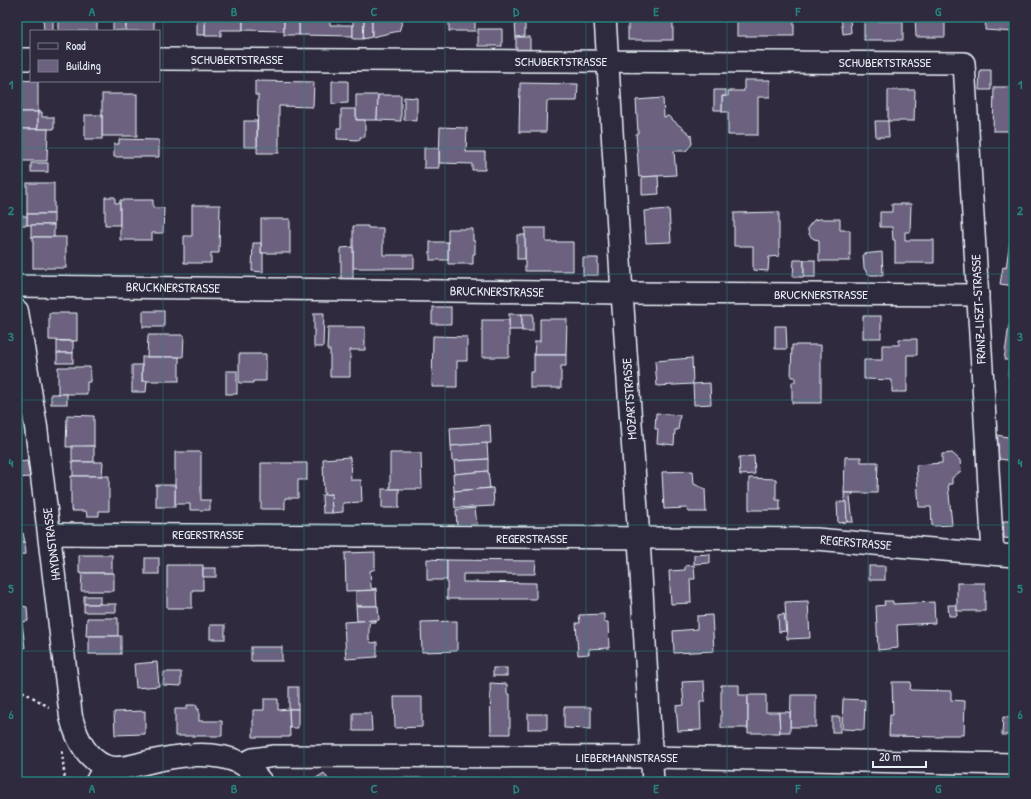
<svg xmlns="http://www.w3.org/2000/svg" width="1031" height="799" viewBox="0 0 1031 799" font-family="'Patrick Hand',sans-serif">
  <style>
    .building { fill: #6c6280; stroke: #e8f1f8 }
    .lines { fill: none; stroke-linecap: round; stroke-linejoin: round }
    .minor-casing { stroke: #e8f1f8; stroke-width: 24 }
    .tertiary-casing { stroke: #e8f1f8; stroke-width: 25 }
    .path { stroke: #e8f1f8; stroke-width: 2.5; stroke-dasharray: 3 3; stroke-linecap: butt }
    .minor { stroke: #2f2a3d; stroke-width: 21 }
    .tertiary { stroke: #2f2a3d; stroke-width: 22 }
    .grid { fill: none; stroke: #25827c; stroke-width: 1; stroke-opacity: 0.55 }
    .labels { text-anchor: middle; stroke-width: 3.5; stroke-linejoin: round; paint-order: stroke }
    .street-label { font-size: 13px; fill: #e8f1f8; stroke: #2f2a3d }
    .neatline { fill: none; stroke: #25827c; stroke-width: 1.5 }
    .grid-label { font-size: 13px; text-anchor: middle; font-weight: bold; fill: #25827c }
  </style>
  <rect width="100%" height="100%" fill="#2f2a3d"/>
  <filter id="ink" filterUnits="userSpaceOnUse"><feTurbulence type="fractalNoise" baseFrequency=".025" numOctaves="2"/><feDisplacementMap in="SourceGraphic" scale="8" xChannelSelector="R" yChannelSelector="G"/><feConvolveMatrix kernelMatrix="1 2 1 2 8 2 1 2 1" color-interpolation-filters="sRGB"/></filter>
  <g filter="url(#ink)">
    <g class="building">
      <polygon points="43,17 53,17 53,31 44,31"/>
      <rect x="59" y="17" width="38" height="14"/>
      <polygon points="113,17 126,17 126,30 113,31"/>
      <polygon points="126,17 150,17 150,20 154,20 154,31 126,31"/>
      <polygon points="205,17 243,17 243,30 221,30 221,36 205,36"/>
      <polygon points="243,17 284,17 284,31 243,30"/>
      <polygon points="299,17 330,17 330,25 353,25 353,36 299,35"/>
      <polygon points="364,17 372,17 372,37 363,39"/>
      <polygon points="372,17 404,17 399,31 372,37"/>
      <rect x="449" y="17" width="26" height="14"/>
      <rect x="528" y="17" width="30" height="3"/>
      <rect x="628" y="17" width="45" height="23"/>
      <rect x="737" y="17" width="57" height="19"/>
      <polygon points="841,17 850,17 851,33 843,34"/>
      <polygon points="915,17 950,17 945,18 945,37 916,37"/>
      <polygon points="985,17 1014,17 1014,32 985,30 986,18"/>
      <polygon points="205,18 205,35 197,35 197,19"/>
      <rect x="284" y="19" width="15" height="16"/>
      <polygon points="353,19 364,19 363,39 353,39"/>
      <polygon points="515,21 525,21 525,36 516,37"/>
      <rect x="864" y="21" width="39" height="19"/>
      <rect x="478" y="29" width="24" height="17"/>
      <rect x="516" y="37" width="14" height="13"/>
      <polygon points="980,70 991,70 991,90 979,90"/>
      <polygon points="17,80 38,81 38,112 17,112"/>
      <polygon points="744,80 770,80 770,97 758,97 758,135 728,135 728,112 722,112 722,96 728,96 728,91 744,91"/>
      <polygon points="255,81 314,82 313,107 279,106 279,153 257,153 258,95 255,95"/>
      <polygon points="332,81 348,81 348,103 332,104"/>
      <polygon points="520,83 578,84 577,101 547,101 546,132 519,132"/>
      <polygon points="994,87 1014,87 1014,131 993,131"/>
      <polygon points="714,90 726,90 726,96 722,96 722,110 714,110"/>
      <polygon points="888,90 915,90 914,121 888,121"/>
      <rect x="102" y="94" width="35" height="42"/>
      <polygon points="356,95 378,95 377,120 356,120"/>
      <polygon points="378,95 401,95 401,121 377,120"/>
      <polygon points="404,97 417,98 417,121 404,120"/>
      <polygon points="663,98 664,117 668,116 691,135 692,144 686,151 674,151 676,175 639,177 636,134 638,133 636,100"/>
      <polygon points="341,109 356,109 356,120 365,120 365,137 360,137 360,140 337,139 337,128 341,128"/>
      <rect x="17" y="112" width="21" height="17"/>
      <polygon points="38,112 42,112 42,117 54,117 54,129 38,129"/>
      <rect x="85" y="115" width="17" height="24"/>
      <rect x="244" y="121" width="13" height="26"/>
      <polygon points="875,121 888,121 889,137 876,137"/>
      <polygon points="440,127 467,128 466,152 485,152 485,170 472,170 472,164 439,163"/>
      <polygon points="17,129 48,129 47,161 17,161"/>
      <polygon points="119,139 159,140 159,157 114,157 114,144 119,144"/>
      <rect x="424" y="148" width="15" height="20"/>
      <rect x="31" y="163" width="17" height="9"/>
      <polygon points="658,176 659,194 642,195 642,177"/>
      <rect x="27" y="183" width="27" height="31"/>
      <polygon points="105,197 115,197 115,203 120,203 120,225 105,225"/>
      <polygon points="120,200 153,200 153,208 164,208 163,233 152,233 152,240 120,240"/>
      <polygon points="892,204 911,204 910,232 905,232 905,240 934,240 934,263 895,263 895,240 893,240 892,227 880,227 880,212 892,212"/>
      <polygon points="192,205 220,205 219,253 211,253 211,263 184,263 184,236 192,236"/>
      <polygon points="669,209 671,242 646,243 644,211"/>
      <polygon points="779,212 779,256 769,257 768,271 753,270 753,246 734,246 734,213"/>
      <rect x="27" y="214" width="27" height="11"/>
      <rect x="17" y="216" width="10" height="9"/>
      <rect x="261" y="219" width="29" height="34"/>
      <polygon points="819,219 840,219 840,230 850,230 850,261 819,261 819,240 814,239 810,236 808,231 808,227 814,220"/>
      <rect x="31" y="225" width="23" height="12"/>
      <polygon points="353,226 368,226 368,228 383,228 383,255 414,255 414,268 353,268"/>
      <polygon points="525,228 546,228 546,242 573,242 573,271 525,271"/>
      <polygon points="448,229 473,229 473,241 475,241 475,254 473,254 473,264 448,264"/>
      <rect x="517" y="235" width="8" height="24"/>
      <rect x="33" y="237" width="33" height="31"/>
      <polygon points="1010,241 1014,241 1014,286 1000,284 1003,267 1006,268"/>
      <rect x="430" y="242" width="18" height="18"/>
      <polygon points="253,243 261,243 261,253 263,253 263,272 252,271"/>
      <polygon points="353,247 353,279 341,279 341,248"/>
      <polygon points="882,252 883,275 871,275 867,273 864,268 863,254"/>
      <rect x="583" y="258" width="15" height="17"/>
      <polygon points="794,260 804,260 804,277 793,277"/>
      <rect x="804" y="260" width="11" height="17"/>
      <rect x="432" y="307" width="19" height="17"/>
      <rect x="143" y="311" width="21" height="16"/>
      <polygon points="49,313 77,313 77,341 49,340"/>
      <polygon points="314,313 324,313 323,347 314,347"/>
      <rect x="509" y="314" width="13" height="16"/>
      <rect x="522" y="314" width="11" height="17"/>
      <rect x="863" y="316" width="18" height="22"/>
      <polygon points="540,319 567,319 566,355 534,355 535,341 540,341"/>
      <rect x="482" y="320" width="27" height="37"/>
      <polygon points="1009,325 1014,326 1014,376 1008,376 1009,360 1004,360"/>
      <polygon points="775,326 786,326 787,349 775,349"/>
      <polygon points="328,327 365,327 365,350 350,350 350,377 330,377 330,350 327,350"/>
      <polygon points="148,335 184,335 183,357 147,357"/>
      <polygon points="433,336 467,337 467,361 457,361 457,387 432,387"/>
      <polygon points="899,339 917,339 917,355 907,355 907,392 892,392 892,380 864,379 864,360 882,360 882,345 899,345"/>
      <rect x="57" y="341" width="16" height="12"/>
      <polygon points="792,345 821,345 821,403 792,403 792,382 795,382 795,377 791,377"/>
      <rect x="57" y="353" width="16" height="10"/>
      <polygon points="239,354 266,354 266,381 253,381 253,383 239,383"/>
      <polygon points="534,355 566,355 566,366 561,366 561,388 530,388 530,372 534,372"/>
      <rect x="142" y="357" width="37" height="24"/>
      <polygon points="692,358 693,384 657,386 655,361"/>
      <polygon points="132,365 142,365 142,381 147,381 146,392 132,392"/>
      <polygon points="58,367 90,367 90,382 87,382 87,394 58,394"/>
      <rect x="226" y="371" width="11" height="23"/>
      <polygon points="710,383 711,404 694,405 693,384"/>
      <rect x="51" y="394" width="16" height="10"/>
      <polygon points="656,413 680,415 678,430 675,430 674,445 657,443 658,429 655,429"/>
      <polygon points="67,415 94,416 94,446 66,447"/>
      <polygon points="490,425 491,443 451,446 450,428"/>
      <polygon points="1014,431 1014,458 1011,458"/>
      <polygon points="997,435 1013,438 1011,458 1014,458 1014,461 999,459"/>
      <polygon points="487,443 488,459 452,461 451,446"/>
      <rect x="72" y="446" width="22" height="16"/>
      <polygon points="175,452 201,452 201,500 210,500 210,510 190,510 190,504 175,504"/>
      <polygon points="390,453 421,453 422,489 390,489"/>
      <polygon points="952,453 960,460 961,471 952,478 952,484 948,484 952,525 932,526 931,507 919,507 916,465 942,463 942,454"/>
      <polygon points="754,456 755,474 740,475 739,457"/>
      <polygon points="350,457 351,480 361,480 362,502 343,503 343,512 332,513 331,494 324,495 323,459"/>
      <polygon points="845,457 861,457 861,462 878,462 877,493 844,493"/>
      <polygon points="488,459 488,471 455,474 454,461"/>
      <polygon points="27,461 30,477 17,478 17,462"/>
      <polygon points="73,462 103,462 102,476 73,476"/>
      <polygon points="261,463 307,463 307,480 298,480 298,498 285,498 285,509 261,509"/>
      <polygon points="488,471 490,488 454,491 453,474"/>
      <polygon points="693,471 694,484 705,489 706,512 689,512 687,508 664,509 662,472"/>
      <polygon points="71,476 109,476 109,511 99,511 99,516 87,516 86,511 71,511"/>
      <polygon points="749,478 776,479 776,500 780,500 780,510 749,510"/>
      <rect x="156" y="485" width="19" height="22"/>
      <polygon points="493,488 494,506 455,508 454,491"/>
      <rect x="382" y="489" width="17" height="19"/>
      <polygon points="844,493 854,493 850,497 853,522 847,522"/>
      <polygon points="331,494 332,513 323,513 322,495"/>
      <polygon points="837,502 846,502 847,522 838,523"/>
      <polygon points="475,508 477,525 457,527 456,510"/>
      <polygon points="1014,519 1014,539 1004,538 1003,521 1012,521"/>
      <polygon points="17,533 23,533 25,542 17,543"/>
      <polygon points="25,542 26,554 17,555 17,543"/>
      <polygon points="375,552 375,569 370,571 371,587 372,589 376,588 376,590 346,591 345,553"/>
      <polygon points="710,554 710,563 694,564 694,555"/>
      <rect x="79" y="555" width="33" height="18"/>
      <rect x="145" y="558" width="14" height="16"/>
      <polygon points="427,559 447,560 447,580 427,580"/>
      <polygon points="447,560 536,561 535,574 463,574 463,582 536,583 536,599 447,599"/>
      <polygon points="167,565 203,565 203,590 192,590 192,608 167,608"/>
      <polygon points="694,565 695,579 690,579 691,603 671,604 669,571 685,570 685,566"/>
      <rect x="869" y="566" width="16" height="14"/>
      <rect x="203" y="568" width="13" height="9"/>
      <polygon points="82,573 114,573 114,591 81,591"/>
      <rect x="957" y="583" width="28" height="28"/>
      <polygon points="376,590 377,606 356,606 356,591"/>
      <rect x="84" y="596" width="16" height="8"/>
      <polygon points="808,601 810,638 787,639 785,602"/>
      <polygon points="884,601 893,601 893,604 934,602 935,623 897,625 898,648 878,650 876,606 885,605"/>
      <rect x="84" y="604" width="32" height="8"/>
      <polygon points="17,605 27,607 28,621 22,622 25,648 17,649"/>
      <polygon points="948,605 956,605 957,616 949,616"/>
      <polygon points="356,606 378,606 379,620 357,621"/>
      <polygon points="604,614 604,622 608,622 609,648 589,649 589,654 578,655 576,623 580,623 579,615"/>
      <polygon points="784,614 786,631 779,632 778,615"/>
      <polygon points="712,615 714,651 674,653 673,631 697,629 697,616"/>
      <polygon points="87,618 118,618 118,636 86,636"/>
      <polygon points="376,620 376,622 371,622 369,624 369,640 372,643 377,642 377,657 346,659 344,622"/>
      <polygon points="457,621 457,651 422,652 421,622"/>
      <rect x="210" y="625" width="15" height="14"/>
      <rect x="89" y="636" width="32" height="18"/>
      <rect x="251" y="647" width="31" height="14"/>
      <polygon points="157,662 159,686 136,688 134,664"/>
      <rect x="493" y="668" width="14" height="8"/>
      <polygon points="164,672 181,672 181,686 163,685"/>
      <polygon points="704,681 705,701 700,701 701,730 678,731 676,706 684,705 682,682"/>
      <polygon points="892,682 911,682 910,690 951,691 951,700 965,701 964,735 943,735 940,737 889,736 890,715 893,715"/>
      <polygon points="490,683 507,684 507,694 510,694 510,734 491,734"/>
      <polygon points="721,685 739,685 739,695 748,695 748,728 721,728"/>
      <rect x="289" y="687" width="9" height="22"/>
      <polygon points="748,695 766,695 766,712 779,712 780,733 748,733"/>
      <polygon points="791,695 816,695 816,727 790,727"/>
      <polygon points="394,697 422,697 422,727 395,728"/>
      <polygon points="264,699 278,699 278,710 289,709 290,737 253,737 253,710 264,710"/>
      <polygon points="843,699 865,700 864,730 842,729"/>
      <polygon points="187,705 197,705 197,709 199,709 199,721 222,721 222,736 175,736 175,709 187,709"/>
      <polygon points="564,707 591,707 591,729 564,728"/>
      <polygon points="289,709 298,709 298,728 290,728"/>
      <polygon points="145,711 145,734 115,735 114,712"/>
      <polygon points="779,712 790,712 790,732 780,732"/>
      <polygon points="353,713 371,713 372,731 353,731"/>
      <rect x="528" y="714" width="19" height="15"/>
      <rect x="832" y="717" width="8" height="15"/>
      <polygon points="1003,717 1014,718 1014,735 1002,735"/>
      <polygon points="324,773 330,782 310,782"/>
      <rect x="391" y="778" width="31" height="4"/>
      <rect x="451" y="778" width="25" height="4"/>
      <polygon points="552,778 567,778 568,782 552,782"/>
      <polygon points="615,778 616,782 585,782 585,779"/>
      <rect x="512" y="780" width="25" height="2"/>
    </g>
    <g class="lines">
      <defs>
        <g id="minor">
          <polyline points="605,17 622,293 639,539 653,782"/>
          <polyline points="17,59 31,59"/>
          <polyline points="159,59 964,63 993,554"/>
          <polyline points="17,286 622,293 978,295"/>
          <polyline points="49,534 816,539 1014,556"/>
          <polyline points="242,764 253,759 275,756 652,757 1014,764"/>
          <polyline points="96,782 105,766"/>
        </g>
        <path id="tertiary" d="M17,311L36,427L71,717C76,736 85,758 105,766C117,771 132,766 144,763C174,756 212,749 241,763C249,767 255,775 261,782"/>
      </defs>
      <use href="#minor" class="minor-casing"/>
      <use href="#tertiary" class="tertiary-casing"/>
      <g class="path">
        <polyline points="17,688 49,707"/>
        <polyline points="62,751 65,782"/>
      </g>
      <use href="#minor" class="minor"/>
      <use href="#tertiary" class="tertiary"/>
    </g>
  </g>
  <path class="grid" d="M163,17V782M304,17V782M445,17V782M586,17V782M727,17V782M868,17V782M17,148H1014M17,274H1014M17,400H1014M17,525H1014M17,651H1014"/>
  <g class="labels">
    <g class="street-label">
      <text x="237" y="64">SCHUBERTSTRASSE</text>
      <text x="561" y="66">SCHUBERTSTRASSE</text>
      <text x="885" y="67">SCHUBERTSTRASSE</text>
      <text transform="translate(173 287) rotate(1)" y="5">BRUCKNERSTRASSE</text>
      <text transform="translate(497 291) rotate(1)" y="5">BRUCKNERSTRASSE</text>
      <text x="821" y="299">BRUCKNERSTRASSE</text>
      <text transform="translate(978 309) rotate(-93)" y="5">FRANZ-LISZT-STRASSE</text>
      <text transform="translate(629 399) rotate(-94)" y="5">MOZARTSTRASSE</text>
      <text x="208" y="539">REGERSTRASSE</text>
      <text x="532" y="543">REGERSTRASSE</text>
      <text transform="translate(856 542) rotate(5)" y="5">REGERSTRASSE</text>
      <text transform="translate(51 544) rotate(-97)" y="5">HAYDNSTRASSE</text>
      <text x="627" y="762">LIEBERMANNSTRASSE</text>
    </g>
  </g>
  <rect width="1031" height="799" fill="none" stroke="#2f2a3d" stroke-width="44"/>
  <rect x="30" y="30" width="130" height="52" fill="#2f2a3d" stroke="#797a88"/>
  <rect x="38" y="43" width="20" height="6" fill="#2f2a3d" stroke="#797a88"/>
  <text x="66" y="50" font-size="12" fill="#e8f1f8">Road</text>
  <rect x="38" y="60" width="20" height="12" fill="#6c6280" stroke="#797a88"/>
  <text x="66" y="70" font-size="12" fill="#e8f1f8">Building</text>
  <path d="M873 761v6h53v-6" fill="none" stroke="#e8f1f8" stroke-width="2"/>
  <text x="879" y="761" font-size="12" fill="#e8f1f8" stroke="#2f2a3d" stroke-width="3" paint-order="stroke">20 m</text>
  <rect x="22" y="22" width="987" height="755" class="neatline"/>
  <g class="grid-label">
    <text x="92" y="16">A</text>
    <text x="234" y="16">B</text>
    <text x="374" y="16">C</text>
    <text x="516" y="16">D</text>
    <text x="656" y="16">E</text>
    <text x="798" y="16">F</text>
    <text x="938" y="16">G</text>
    <text x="11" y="89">1</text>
    <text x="1020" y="89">1</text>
    <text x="11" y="215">2</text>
    <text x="1020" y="215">2</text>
    <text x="11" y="341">3</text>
    <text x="1020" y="341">3</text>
    <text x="11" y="467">4</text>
    <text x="1020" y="467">4</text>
    <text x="11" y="593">5</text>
    <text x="1020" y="593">5</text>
    <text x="11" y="719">6</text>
    <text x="1020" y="719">6</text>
    <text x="92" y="793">A</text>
    <text x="234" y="793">B</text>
    <text x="374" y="793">C</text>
    <text x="516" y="793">D</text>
    <text x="656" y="793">E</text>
    <text x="798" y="793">F</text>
    <text x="938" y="793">G</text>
  </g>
</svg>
